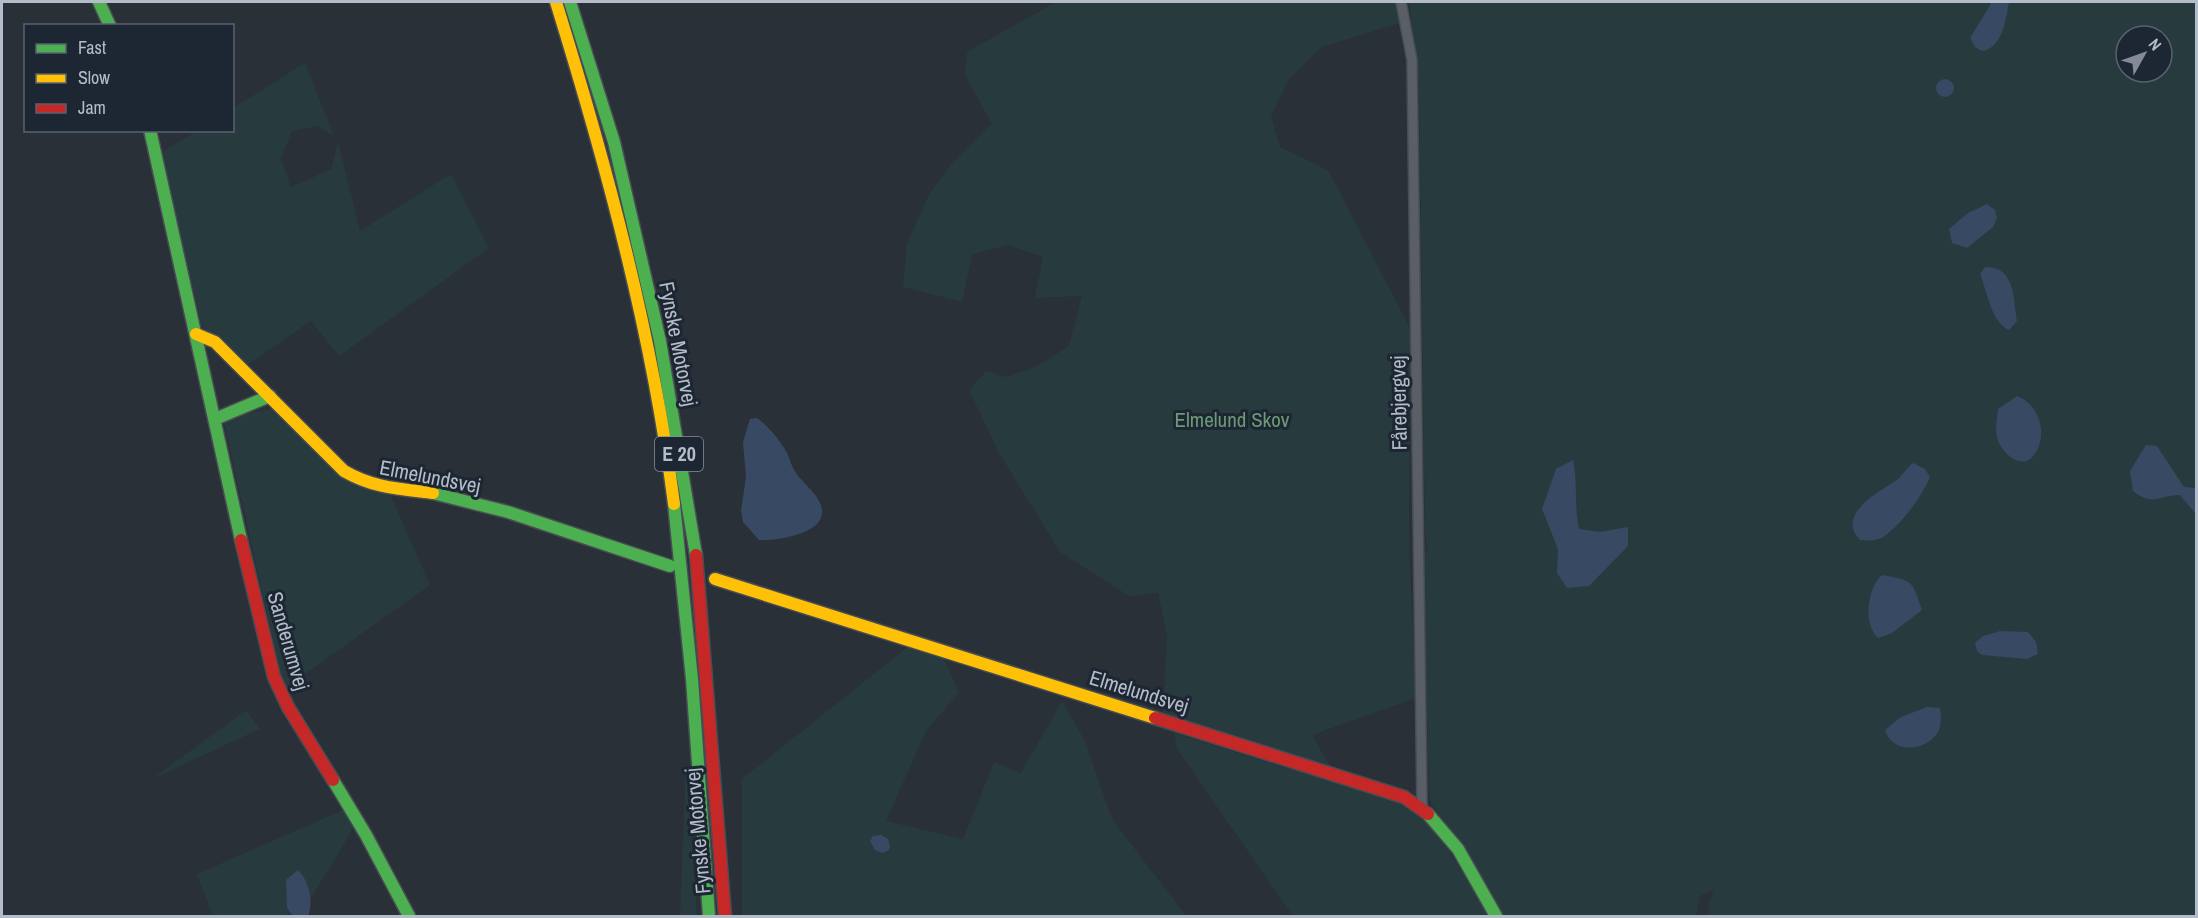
<svg xmlns="http://www.w3.org/2000/svg" width="2198" height="918" viewBox="0 0 2198 918" font-family="'Archivo Narrow',sans-serif">
  <style>
    .green { fill: #273a3e; fill-rule: evenodd }
    .water { fill: #384963 }
    .lines { fill: none; stroke-linecap: round; stroke-linejoin: round }
    .street-casing { stroke: #484c53; stroke-width: 12 }
    .fast-casing { stroke: #484c53; stroke-width: 15 }
    .slow-casing { stroke: #484c53; stroke-width: 15 }
    .jam-casing { stroke: #484c53; stroke-width: 15 }
    .street { stroke: #5a5e66; stroke-width: 9 }
    .fast { stroke: #4caf50; stroke-width: 12 }
    .slow { stroke: #ffc107; stroke-width: 12 }
    .jam { stroke: #c62828; stroke-width: 12 }
    .labels { text-anchor: middle; stroke-width: 6; stroke-linejoin: round; paint-order: stroke }
    .shield { fill: #1d2633; stroke: #878f9c; stroke-width: 1.5 }
    .shield-label { font-size: 20px; font-weight: bold; fill: #b4bcc9 }
    .street-label { font-size: 21px; fill: #b4bcc9; stroke: #1d2633 }
    .park-label { font-size: 21px; fill: #6b9a76; stroke: #1d2633 }
  </style>
  <rect width="100%" height="100%" fill="#2a3038"/>
  <g class="green">
    <polygon points="1056,2 1399,2 1403,22 1322,47 1289,79 1271,116 1280,147 1328,170 1410,328 1409,545 1416,698 1312,735 1331,767 1163,715 1167,635 1158,593 1129,596 1060,552 999,453 969,390 986,371 1007,377 1037,366 1069,346 1082,296 1035,298 1043,257 1008,245 972,254 962,302 903,287 907,244 929,194 951,165 992,124 965,75 967,52"/>
    <path d="M1409,2H2196V916H1709V902L1714,889L1700,896L1696,916H1504L1450,828L1431,804L1429,788L1423,555L1428,550L1425,531L1419,87ZM2126,36H2162V72H2126Z"/>
    <polygon points="305,63 334,136 318,126 292,131 281,159 291,187 331,169 338,142 360,231 451,174 489,248 339,356 311,321 244,367 202,325 178,226 163,151 197,131 232,130 233,108"/>
    <polygon points="271,409 346,480 391,496 430,585 284,689 223,418"/>
    <polygon points="910,645 944,659 959,692 926,731 886,821 963,839 994,762 1021,773 1062,701 1084,739 1112,819 1186,916 742,916 742,779"/>
    <polygon points="246,710 260,729 152,779"/>
    <polygon points="1174,733 1286,768 1316,772 1395,798 1417,809 1429,820 1490,916 1293,916 1177,749"/>
    <polygon points="686,763 697,916 680,916"/>
    <polygon points="343,810 353,829 300,916 213,916 197,874"/>
  </g>
  <g class="water">
    <path d="M1992,2H2009C2006,18 2003,48 1982,51L1975,47L1970,38Z"/>
    <circle cx="1945" cy="88" r="9"/>
    <polygon points="1987,204 1995,210 1997,218 1993,227 1967,248 1952,243 1949,229 1968,213"/>
    <path d="M1985,267C2016,266 2013,300 2017,321L2009,330C1991,322 1987,291 1980,274Z"/>
    <path d="M2017,396C2039,404 2049,435 2034,455C2022,472 2000,452 1997,437C1995,429 1997,418 1998,409Z"/>
    <path d="M757,418C769,427 780,440 787,453C790,459 791,465 794,470C801,482 815,491 820,503C834,533 777,541 759,540L743,522L741,511L746,477L743,442L750,419Z"/>
    <path d="M2146,445L2157,446L2184,487L2196,488V514L2180,495C2159,495 2153,507 2133,491L2130,471Z"/>
    <path d="M1573,460C1578,483 1574,506 1579,529L1600,532L1628,527V546L1589,586L1567,588L1557,573L1558,549L1542,509L1556,469Z"/>
    <path d="M1913,463L1925,469L1930,477C1922,496 1904,521 1887,534C1880,541 1869,541 1860,540C1835,514 1880,491 1897,480C1903,475 1907,467 1913,463Z"/>
    <path d="M1882,575C1915,581 1912,581 1922,610L1892,633L1878,638C1863,624 1867,588 1882,575Z"/>
    <polygon points="2000,631 2028,632 2036,642 2038,654 2027,659 1982,655 1977,651 1975,643 1983,636"/>
    <path d="M1927,707L1940,708C1941,716 1942,724 1938,732C1926,752 1892,754 1885,730L1901,717Z"/>
    <polygon points="881,835 888,839 890,847 888,851 882,853 875,850 870,841 873,836"/>
    <path d="M298,870C309,881 314,902 308,916H293L287,908L286,880Z"/>
  </g>
  <g class="lines">
    <defs>
      <polyline id="street" points="1401,2 1412,60 1422,806"/>
      <g id="fast">
        <polyline points="99,2 110,26"/>
        <polyline points="570,2 614,142 660,341 696,555"/>
        <polyline points="150,130 241,540"/>
        <polyline points="215,419 270,396"/>
        <polyline points="433,493 508,512 670,566"/>
        <polyline points="674,504 692,679 709,916"/>
        <polyline points="333,780 366,835 409,916"/>
        <polyline points="1428,814 1458,849 1496,916"/>
      </g>
      <g id="slow">
        <path d="M556,2C607,167 652,333 674,504"/>
        <path d="M196,334L215,342L344,471C373,488 400,489 433,493"/>
        <polyline points="715,579 1155,718"/>
      </g>
      <g id="jam">
        <polyline points="241,540 274,677 288,707 333,780"/>
        <polyline points="696,555 725,916"/>
        <polyline points="1155,718 1404,797 1428,814"/>
      </g>
    </defs>
    <use href="#street" class="street-casing"/>
    <use href="#fast" class="fast-casing"/>
    <use href="#slow" class="slow-casing"/>
    <use href="#jam" class="jam-casing"/>
    <use href="#street" class="street"/>
    <use href="#fast" class="fast"/>
    <use href="#slow" class="slow"/>
    <use href="#jam" class="jam"/>
  </g>
  <g class="labels">
    <rect class="shield" x="655" y="437" width="48" height="34" rx="4.5"/>
    <g class="shield-label">
      <text x="679" y="461">E 20</text>
    </g>
    <g class="street-label">
      <text transform="translate(678 344) rotate(79)" y="7">Fynske Motorvej</text>
      <text transform="translate(1399 403) rotate(-91)" y="7">Fårebjergvej</text>
      <text transform="translate(430 477) rotate(11)" y="7">Elmelundsvej</text>
      <text transform="translate(288 641) rotate(74)" y="7">Sanderumvej</text>
      <text transform="translate(1139 692) rotate(17)" y="7">Elmelundsvej</text>
      <text transform="translate(698 831) rotate(-95)" y="7">Fynske Motorvej</text>
    </g>
    <g class="park-label">
      <text x="1232" y="427">Elmelund Skov</text>
    </g>
  </g>
  <rect width="2198" height="918" fill="none" stroke="#b4bcc9" stroke-width="6"/>
  <rect x="24" y="24" width="210" height="108" fill="#1d2633" stroke="#59626f" stroke-width="1.5"/>
  <rect x="36" y="44" width="30" height="9" fill="#4caf50" stroke="#59626f" stroke-width="1.5"/>
  <text x="78" y="54" font-size="18" fill="#b4bcc9">Fast</text>
  <rect x="36" y="74" width="30" height="9" fill="#ffc107" stroke="#59626f" stroke-width="1.5"/>
  <text x="78" y="84" font-size="18" fill="#b4bcc9">Slow</text>
  <rect x="36" y="104" width="30" height="9" fill="#c62828" stroke="#59626f" stroke-width="1.5"/>
  <text x="78" y="114" font-size="18" fill="#b4bcc9">Jam</text>
  <g transform="translate(2144 54) rotate(50)"><circle r="28" fill="#1d2633" stroke="#59626f" stroke-width="1.5"/>
  <path d="M0-4.5L10 22L0 15L-10 22Z" fill="#848b96"/>
  <text y="-9" font-size="16" font-weight="bold" text-anchor="middle" fill="#b4bcc9">N</text>
  </g>
</svg>
